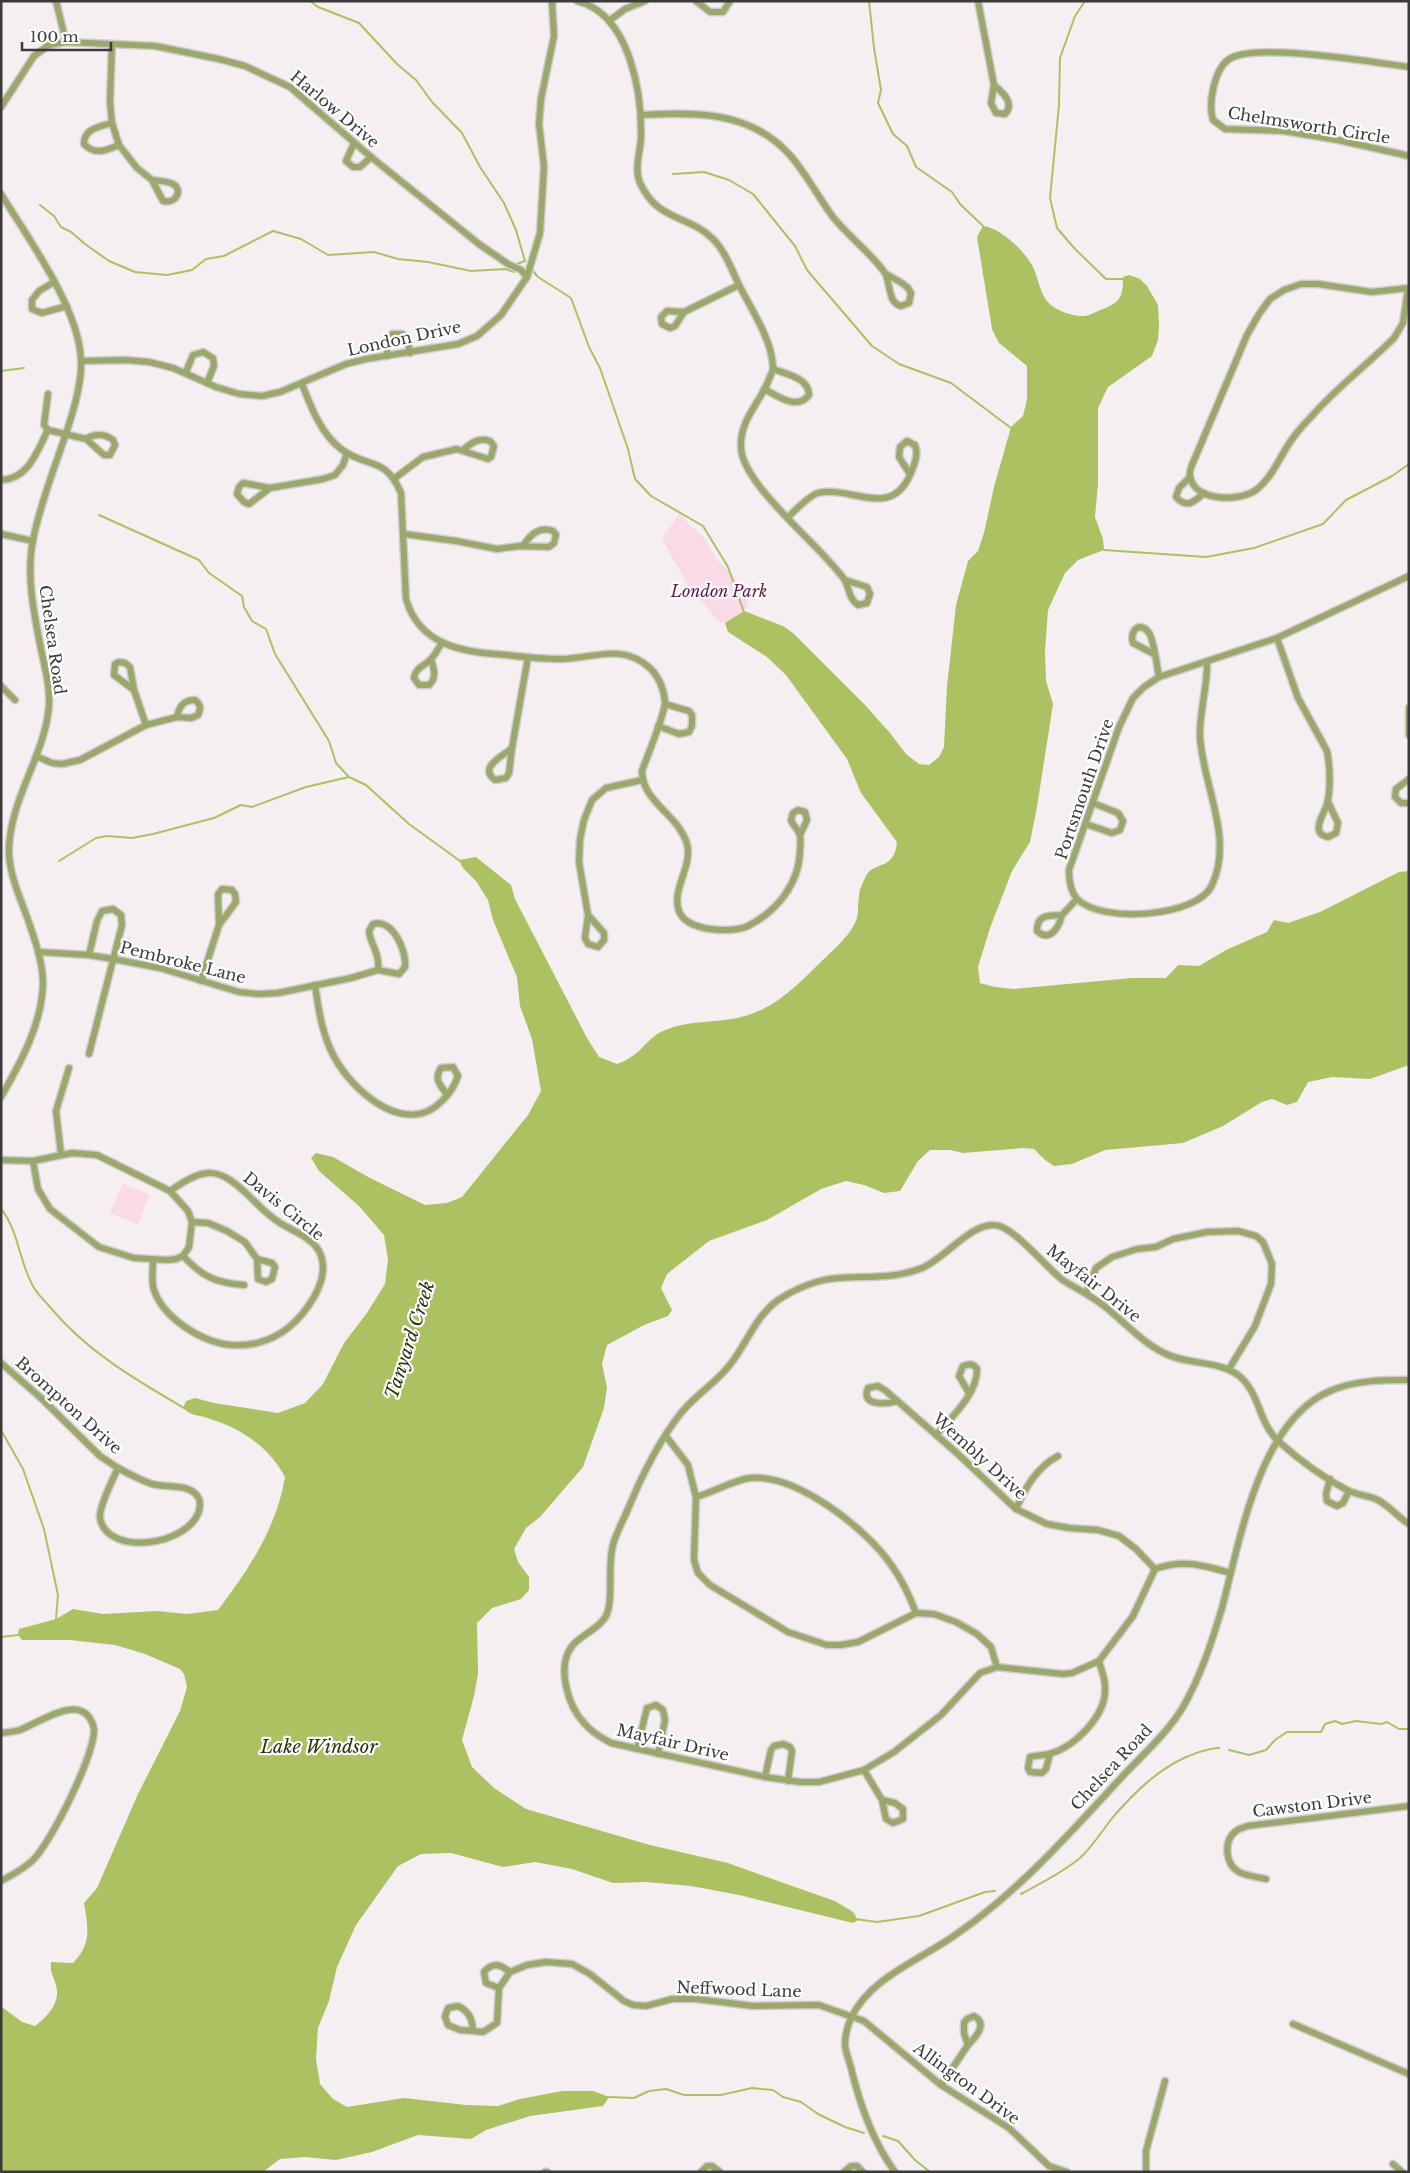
<svg xmlns="http://www.w3.org/2000/svg" width="1410" height="2173" viewBox="0 0 1410 2173" font-family="'Libre Baskerville',serif">
  <style>
    .green { fill: #f9dae6 }
    .water { fill: #acc162 }
    .lines { fill: none; stroke-linecap: round; stroke-linejoin: round }
    .stream { stroke: #acc162; stroke-width: 2 }
    .minor-casing { stroke: #d1cbcd; stroke-width: 9 }
    .minor { stroke: #9aa86c; stroke-width: 6 }
    .labels { text-anchor: middle; stroke-width: 4.5; stroke-linejoin: round; paint-order: stroke }
    .street-label { font-size: 16px; fill: #3c3a3b; stroke: #fff }
    .park-label { font-size: 16px; font-style: italic; fill: #661542; stroke: #fff }
    .water-label { font-size: 18px; font-style: italic; fill: #2a3209; stroke: #fff }
  </style>
  <rect width="100%" height="100%" fill="#f6eff2"/>
  <g class="green">
    <polygon points="679,514 705,539 718,561 734,577 745,593 748,607 731,621 720,623 686,582 662,539"/>
    <polygon points="123,1183 150,1195 138,1224 110,1213"/>
  </g>
  <path class="water" d="M983,226C1001,228 1023,250 1032,265C1038,276 1039,291 1047,301C1054,310 1073,317 1085,316C1091,315 1097,311 1103,309C1121,302 1123,296 1123,277L1129,275L1140,279L1147,286L1158,305L1159,325L1158,340L1152,356L1108,387L1098,408V484L1095,517L1103,539L1104,550L1078,560L1065,573L1048,610L1045,651L1046,681L1053,704L1037,807L1030,842L1012,871L990,928L978,967L980,983L995,987L1014,989L1132,978H1166L1178,965L1199,966L1226,950L1267,932L1274,920L1288,923L1320,912L1399,872L1409,871V1065L1370,1079L1332,1077L1308,1082L1297,1102L1287,1105L1272,1099L1262,1102L1223,1126L1183,1143L1105,1150L1072,1164L1054,1166L1045,1160L1034,1149L1023,1148L963,1153L950,1150H930L918,1161L900,1191L884,1193L864,1185L846,1181L821,1189L767,1220L709,1241L667,1274L661,1288L672,1310L668,1316L644,1325L607,1345L602,1364L607,1387L604,1408L583,1467L540,1517L526,1528L514,1549L518,1562L529,1577V1590L521,1599L492,1608L477,1623L478,1674L474,1696L462,1740L472,1767L494,1788L526,1809L650,1845L728,1863L792,1886L835,1901L853,1912L858,1920L853,1923L739,1895L691,1886L646,1882L613,1883L572,1869L535,1862L503,1867L451,1853L421,1854L398,1866L356,1925L337,1967L329,2001L318,2028L316,2059L320,2084L333,2099L347,2107L404,2098L466,2105L498,2106L520,2099L562,2091H593L609,2097L603,2106L530,2116L486,2130L471,2139L418,2135L372,2152L336,2160L305,2157L280,2159L263,2172H2V2007L22,2022L35,2026C47,2017 61,2003 56,1985C53,1975 50,1973 51,1962L73,1963C92,1944 88,1927 84,1903L97,1888L138,1794L180,1711L187,1687L184,1674L180,1669L145,1654L115,1645L70,1640H22L18,1635L19,1629L56,1619L73,1609L103,1614L157,1611L187,1614L218,1610C248,1571 277,1527 285,1477C268,1446 241,1428 207,1418C196,1414 193,1417 183,1408L186,1401L195,1398L214,1403L278,1413L305,1403L323,1384L344,1343L367,1313L385,1284L388,1260L384,1235L359,1206L319,1171L311,1158L316,1153L333,1157L370,1178L425,1205L447,1203L462,1197L528,1115L541,1091L532,1039L520,1006L517,977L493,920L488,900L476,881L463,868L459,860L476,857L511,885L515,899L587,1038L599,1057L617,1064C622,1062 627,1060 631,1057C643,1050 650,1036 663,1031C689,1019 719,1024 745,1016C779,1006 799,983 824,959C834,949 847,938 854,925C860,915 857,907 859,896C859,890 863,883 865,878C873,859 894,873 897,842L861,793L847,759L786,675L767,657L728,632L725,623L744,611L783,626L794,634L865,705L890,733L906,754L919,764L929,765L939,757L944,747L947,686L956,605L968,561L978,551L984,533L994,487L1011,427L1023,416L1027,399V366L999,343L992,329L977,237Z"/>
  <g class="lines">
    <g class="stream">
      <polyline points="310,1 318,7 359,23 397,64 416,80 432,102 462,133 480,167 504,203 516,230 525,261 517,264"/>
      <polyline points="869,1 874,48 881,90 878,103 893,134 907,146 916,167 952,192 960,204 983,226"/>
      <polyline points="1085,1 1075,16 1060,58 1059,105 1050,198 1057,228 1075,249 1106,279 1123,279"/>
      <polyline points="673,174 704,172 729,180 753,194 795,246 807,270 872,346 899,364 951,383 1011,428"/>
      <polyline points="40,205 54,216 61,227 71,232 85,244 109,261 135,272 167,275 192,270 206,259 224,256 273,231 301,239 328,255 374,252 398,259 428,262 471,271 505,269 514,272"/>
      <polyline points="533,271 538,277 571,298 589,347 600,368 628,449 635,479 651,496 703,526 728,567 744,612"/>
      <polyline points="1,371 24,368"/>
      <polyline points="99,515 199,560 209,573 242,596 244,607 252,621 266,629 275,654 329,741 336,763 349,777 366,785 409,824 460,861"/>
      <polyline points="1104,550 1206,557 1254,548 1323,524 1346,500 1392,476 1409,464"/>
      <polyline points="1,736 2,736"/>
      <polyline points="59,861 96,838 107,836 132,838 153,834 214,818 241,805 252,807 306,787 349,777"/>
      <path d="M1,1209C19,1231 19,1262 33,1286C37,1294 45,1301 50,1307C86,1351 136,1380 184,1408"/>
      <polyline points="1,1430 23,1469 44,1529 58,1595 56,1619"/>
      <polyline points="1,1637 18,1635"/>
      <polyline points="1229,1750 1249,1755 1266,1750 1275,1740 1287,1732 1321,1732 1325,1724 1335,1721 1342,1724 1356,1721 1381,1724 1387,1722 1399,1729 1409,1729"/>
      <path d="M1021,1894C1041,1883 1062,1873 1080,1858C1093,1846 1102,1831 1113,1817C1135,1792 1156,1771 1186,1757C1197,1753 1207,1748 1219,1748"/>
      <polyline points="855,1919 877,1922 919,1916 985,1892 995,1891"/>
      <polyline points="608,2097 634,2098 649,2091 666,2089 684,2095 721,2095 752,2088 773,2090 783,2097 801,2102 818,2114 845,2127 864,2133"/>
      <polyline points="883,2136 898,2141 915,2160 930,2172"/>
    </g>
    <defs>
      <g id="minor">
        <polyline points="56,1 66,42"/>
        <path d="M577,1C630,14 642,93 641,138C640,153 634,169 640,183C658,222 688,214 713,239C725,251 732,270 739,285C749,305 762,324 769,346C771,353 773,361 773,368C773,372 769,378 768,382C758,405 740,420 741,447C741,484 822,547 844,579C850,588 848,598 858,605L867,603L870,594L867,587L845,580"/>
        <polyline points="696,1 710,12 723,12 730,1"/>
        <path d="M978,1L994,85L991,103L996,113L1005,114C1015,103 1003,93 994,85"/>
        <polyline points="609,21 625,9 645,1"/>
        <path d="M112,44L110,102L112,123L119,145L137,168L152,180L163,201C175,204 184,191 173,184C167,181 159,181 152,180"/>
        <path d="M1409,67C1373,62 1261,43 1231,58C1214,67 1208,104 1213,120L1225,129L1284,131L1338,140L1409,156"/>
        <polyline points="1,107 34,56 49,45 66,42 155,46 219,59 245,66 290,87 371,157 479,244 508,264 521,270 527,277"/>
        <path d="M641,115C695,112 750,111 789,154C806,173 818,197 833,217C848,236 872,254 885,273C891,283 887,302 901,306L909,303L911,293L908,288L902,283L886,274"/>
        <path d="M112,123C100,127 84,128 84,144C95,156 107,150 119,145"/>
        <polyline points="354,143 346,161 353,167 360,167 371,157"/>
        <path d="M1,194C28,238 79,308 81,360C82,380 76,402 70,421C58,460 41,499 33,540C26,576 34,614 41,649C45,668 50,686 49,706C45,755 11,797 9,848C8,871 19,895 27,917C34,937 42,959 43,981C43,1022 21,1062 1,1097"/>
        <polyline points="54,282 39,291 32,300 32,309 42,313 67,306"/>
        <path d="M1408,289L1403,323L1394,338C1367,365 1336,388 1311,417C1301,427 1292,438 1285,450C1277,464 1269,480 1256,490C1239,502 1194,502 1190,476C1189,473 1191,468 1192,465L1247,335L1259,314L1270,299L1284,290L1301,284H1318L1372,292L1409,288"/>
        <polyline points="684,312 675,326 670,328 662,324 661,317 667,311 684,312 739,285"/>
        <polyline points="387,356 387,343 392,334 402,334 407,337 410,353"/>
        <polyline points="82,361 126,360 149,362 173,368 216,387 239,394 262,396 280,392 346,364 366,359 458,344 477,336 501,315 527,277 540,233 544,166 539,124 541,99 554,36 552,1"/>
        <polyline points="186,372 193,355 203,352 213,358 214,366 207,383"/>
        <path d="M302,384C311,407 321,434 341,449C367,469 385,455 401,493L406,599C420,647 464,652 507,655C524,657 542,659 560,659C593,659 621,642 650,668C659,677 664,690 665,702C665,715 647,756 642,771C642,802 679,815 687,844C693,866 671,890 679,911C686,931 731,934 748,926C777,911 799,884 800,851C800,847 801,840 800,836C799,830 793,826 791,820L793,813L798,810L805,812L807,820L800,835"/>
        <path d="M764,389C778,396 797,411 809,395C809,378 786,374 773,369"/>
        <polyline points="48,394 44,425 48,430"/>
        <path d="M48,430L86,439L104,455H110L115,445L113,440C105,434 95,433 86,439"/>
        <path d="M1190,477L1179,488L1176,497C1187,509 1194,502 1204,493"/>
        <path d="M395,478L423,457L457,449L488,459L491,457L494,446L490,441C479,437 471,443 463,450"/>
        <path d="M1,480C29,479 37,451 48,430"/>
        <polyline points="270,488 249,504 244,502 237,494 239,487 243,483 270,488 323,479 335,475 343,465 347,453"/>
        <path d="M788,517C796,510 808,496 818,493C851,485 890,520 910,475C914,465 919,455 915,445L907,441L900,447L899,457L910,474"/>
        <polyline points="1,534 33,541"/>
        <path d="M404,534L456,541L497,549L520,546L549,547L554,543L556,535L553,531C539,526 531,534 523,546"/>
        <path d="M1277,638L1298,698L1327,751C1330,766 1331,789 1327,804C1325,812 1317,822 1319,830C1320,835 1324,836 1328,837L1336,833L1338,823L1328,802"/>
        <path d="M1154,654L1133,643C1129,631 1140,620 1149,633C1154,640 1157,667 1159,677"/>
        <path d="M431,659C434,669 437,678 429,685H419L414,678C416,667 423,667 430,660C435,656 438,648 442,643"/>
        <path d="M1207,661C1208,687 1199,711 1200,737C1203,786 1234,838 1212,885C1198,917 1102,924 1077,899C1070,891 1069,880 1069,870L1119,727L1133,698L1144,687L1159,677L1277,638L1409,576"/>
        <polyline points="1,686 15,700"/>
        <polyline points="134,690 114,675 115,664 119,662 125,663 130,667 134,690 146,725"/>
        <polyline points="1409,708 1409,735"/>
        <polyline points="658,726 679,734 689,732 692,726 692,715 689,711 665,704"/>
        <path d="M512,747L509,773L506,778L495,780C478,767 503,756 512,748L528,657"/>
        <path d="M36,756L52,763L62,764L80,760L146,725L177,717L191,718L198,715C201,708 201,705 195,700C183,700 179,707 177,717"/>
        <polyline points="1409,779 1396,789 1395,797 1401,803 1409,803"/>
        <polyline points="1086,824 1112,833 1120,830 1123,821 1118,813 1093,803"/>
        <polyline points="588,915 604,933 604,940 598,947 588,944 585,938 588,915 579,862 580,839 584,820 592,800 606,788 642,780"/>
        <path d="M1062,915C1059,927 1050,943 1037,931C1037,914 1048,916 1062,915L1077,899"/>
        <path d="M39,952L89,955L113,959L160,968L239,992L259,994L278,993L351,978L378,970L399,974L405,967C407,952 393,918 373,924L369,931C371,946 380,953 378,970"/>
        <polyline points="89,955 97,921 102,911 113,909 121,915 122,925 89,1054"/>
        <polyline points="201,981 219,925 236,902 235,894 232,890 222,889 218,894 219,925"/>
        <path d="M315,985C319,1013 323,1041 339,1065C359,1096 408,1136 442,1101C449,1094 455,1085 458,1076L453,1067L441,1068C433,1080 441,1085 447,1095"/>
        <polyline points="61,1154 56,1111 69,1068"/>
        <polyline points="1,1160 33,1161 72,1153 97,1155 170,1191 188,1211 192,1222 189,1247 183,1256 176,1259 168,1260 134,1258 99,1247 50,1209 38,1189 33,1161"/>
        <polyline points="192,1222 208,1223 227,1231 245,1242 257,1259 258,1279 266,1282 272,1279 275,1267 272,1263 257,1259"/>
        <path d="M183,1256C202,1276 215,1283 244,1285"/>
        <path d="M153,1260C153,1270 151,1281 154,1290C159,1305 172,1318 185,1327C233,1360 285,1347 314,1297C322,1283 327,1267 319,1251C311,1237 293,1231 280,1223C269,1216 260,1207 251,1198C219,1166 206,1166 170,1191"/>
        <polyline points="1086,1293 1096,1268 1112,1257 1137,1249 1156,1247 1173,1239 1207,1232 1238,1231 1256,1236 1263,1242 1272,1264 1271,1284 1255,1326 1229,1369"/>
        <polyline points="1,1363 41,1398 100,1456 118,1468"/>
        <path d="M897,1401C888,1404 860,1407 868,1388L878,1386L886,1391L958,1454L1016,1509L1047,1524L1069,1528L1098,1530L1119,1536L1136,1549L1155,1569"/>
        <path d="M936,1435C951,1418 978,1393 977,1369C973,1363 969,1364 963,1366L959,1376L969,1393"/>
        <polyline points="666,1436 688,1465 696,1497 694,1560 698,1573 710,1585 788,1632 827,1645 841,1645 858,1642 916,1613 934,1614 956,1622 977,1634 991,1647 997,1667"/>
        <path d="M118,1468C129,1474 140,1480 152,1484C166,1488 190,1483 198,1497C201,1501 200,1507 199,1511C188,1546 107,1557 100,1518C99,1506 113,1479 118,1468Z"/>
        <polyline points="1330,1479 1326,1494 1327,1501 1337,1506 1343,1503 1349,1491"/>
        <path d="M696,1497C714,1492 731,1481 750,1478C796,1473 867,1529 892,1566C902,1580 910,1597 916,1613"/>
        <path d="M1016,1509C1025,1488 1037,1467 1058,1456"/>
        <path d="M1231,1573C1203,1565 1184,1559 1155,1569L1133,1616L1099,1661L1072,1673L1063,1674L997,1667L980,1673L941,1715L894,1752L864,1770L819,1782H800L765,1777L611,1743C602,1738 592,1733 585,1724C568,1707 556,1667 572,1646C581,1635 600,1628 606,1616C614,1600 607,1566 613,1545C616,1533 623,1521 628,1509C642,1475 658,1442 681,1413C696,1394 718,1382 732,1362C748,1341 756,1316 778,1300C795,1289 818,1279 839,1278C867,1276 895,1279 922,1268C944,1259 970,1224 994,1225C1013,1225 1046,1268 1064,1281C1079,1290 1094,1297 1108,1309C1126,1324 1142,1342 1164,1353C1186,1365 1217,1360 1238,1375C1260,1392 1258,1422 1278,1441C1297,1458 1324,1478 1347,1490C1356,1495 1368,1495 1378,1500C1389,1506 1398,1517 1409,1524"/>
        <path d="M1,1733C7,1732 14,1732 20,1730C35,1724 66,1704 81,1711C88,1713 93,1722 94,1729C95,1754 52,1841 33,1860C24,1869 12,1875 1,1881"/>
        <polyline points="637,1749 647,1708 656,1705 663,1710 665,1720 658,1754"/>
        <path d="M1050,1754L1046,1769L1042,1773L1030,1772L1028,1768L1030,1757C1036,1755 1042,1756 1049,1754C1075,1747 1107,1715 1105,1687C1105,1678 1101,1669 1099,1661"/>
        <polyline points="864,1770 882,1800 886,1819 893,1823 903,1819 903,1809 895,1803 882,1800"/>
        <polyline points="765,1777 771,1750 774,1746 783,1744 790,1747 792,1751 788,1781"/>
        <path d="M1266,1879C1258,1877 1246,1876 1239,1872C1225,1864 1223,1841 1236,1831C1239,1828 1244,1828 1247,1826L1409,1806"/>
        <path d="M499,1988L486,1983L484,1972C493,1961 501,1965 510,1972"/>
        <path d="M974,2016C988,2024 976,2037 968,2045L964,2033V2023L967,2019Z"/>
        <polyline points="1293,2024 1409,2074"/>
        <path d="M473,2031L460,2030L448,2025L445,2017L448,2008L458,2006C470,2012 472,2019 473,2031L483,2032L497,2023L499,1988L510,1972L527,1965L546,1962L572,1964L590,1974L624,2001L633,2005L646,2006L672,1999H696L753,2006L819,2005L864,2021L941,2085L1009,2128L1049,2166L1067,2172"/>
        <polyline points="941,2085 968,2045"/>
        <polyline points="1393,2164 1402,2172"/>
        <polyline points="545,2172 547,2172"/>
        <polyline points="701,2172 707,2166 712,2166 720,2172"/>
        <polyline points="844,2172 851,2166 857,2166 863,2172"/>
        <path d="M895,2172C872,2141 859,2102 850,2064C848,2058 845,2050 845,2044C845,2036 848,2025 851,2018C871,1976 923,1959 958,1933C1019,1891 1070,1833 1120,1779C1141,1756 1167,1734 1183,1707C1201,1676 1212,1641 1222,1608C1240,1541 1259,1421 1330,1391C1355,1380 1383,1380 1409,1380"/>
        <polyline points="1146,2172 1146,2151 1165,2081"/>
      </g>
    </defs>
    <use href="#minor" class="minor-casing"/>
    <use href="#minor" class="minor"/>
  </g>
  <g class="labels">
    <g class="street-label">
      <text transform="translate(335 109) rotate(40)" y="6">Harlow Drive</text>
      <text transform="translate(1309 125) rotate(9)" y="6">Chelmsworth Circle</text>
      <text transform="translate(404 338) rotate(-12)" y="6">London Drive</text>
      <text transform="translate(53 640) rotate(82)" y="6">Chelsea Road</text>
      <text transform="translate(1084 789) rotate(-71)" y="6">Portsmouth Drive</text>
      <text transform="translate(183 962) rotate(14)" y="6">Pembroke Lane</text>
      <text transform="translate(284 1206) rotate(39)" y="6">Davis Circle</text>
      <text transform="translate(1094 1283) rotate(38)" y="6">Mayfair Drive</text>
      <text transform="translate(69 1405) rotate(42)" y="6">Brompton Drive</text>
      <text transform="translate(980 1456) rotate(42)" y="6">Wembly Drive</text>
      <text transform="translate(673 1742) rotate(13)" y="6">Mayfair Drive</text>
      <text transform="translate(1111 1767) rotate(-47)" y="6">Chelsea Road</text>
      <text transform="translate(1312 1804) rotate(-7)" y="6">Cawston Drive</text>
      <text transform="translate(739 1989) rotate(2)" y="6">Neffwood Lane</text>
      <text transform="translate(967 2083) rotate(36)" y="6">Allington Drive</text>
    </g>
    <g class="park-label">
      <text x="719" y="597">London Park</text>
    </g>
    <g class="water-label">
      <text transform="translate(410 1340) rotate(-72)" y="6">Tanyard Creek</text>
      <text x="319" y="1753">Lake Windsor</text>
    </g>
  </g>
  <rect width="1410" height="2173" fill="none" stroke="#3c3a3b" stroke-width="5"/>
  <path d="M22 42v8h89v-8" fill="none" stroke="#3c3a3b" stroke-width="2.5"/>
  <text x="30" y="42" font-size="15" fill="#3c3a3b" stroke="#ffffff" stroke-width="4" paint-order="stroke">100 m</text>
</svg>
